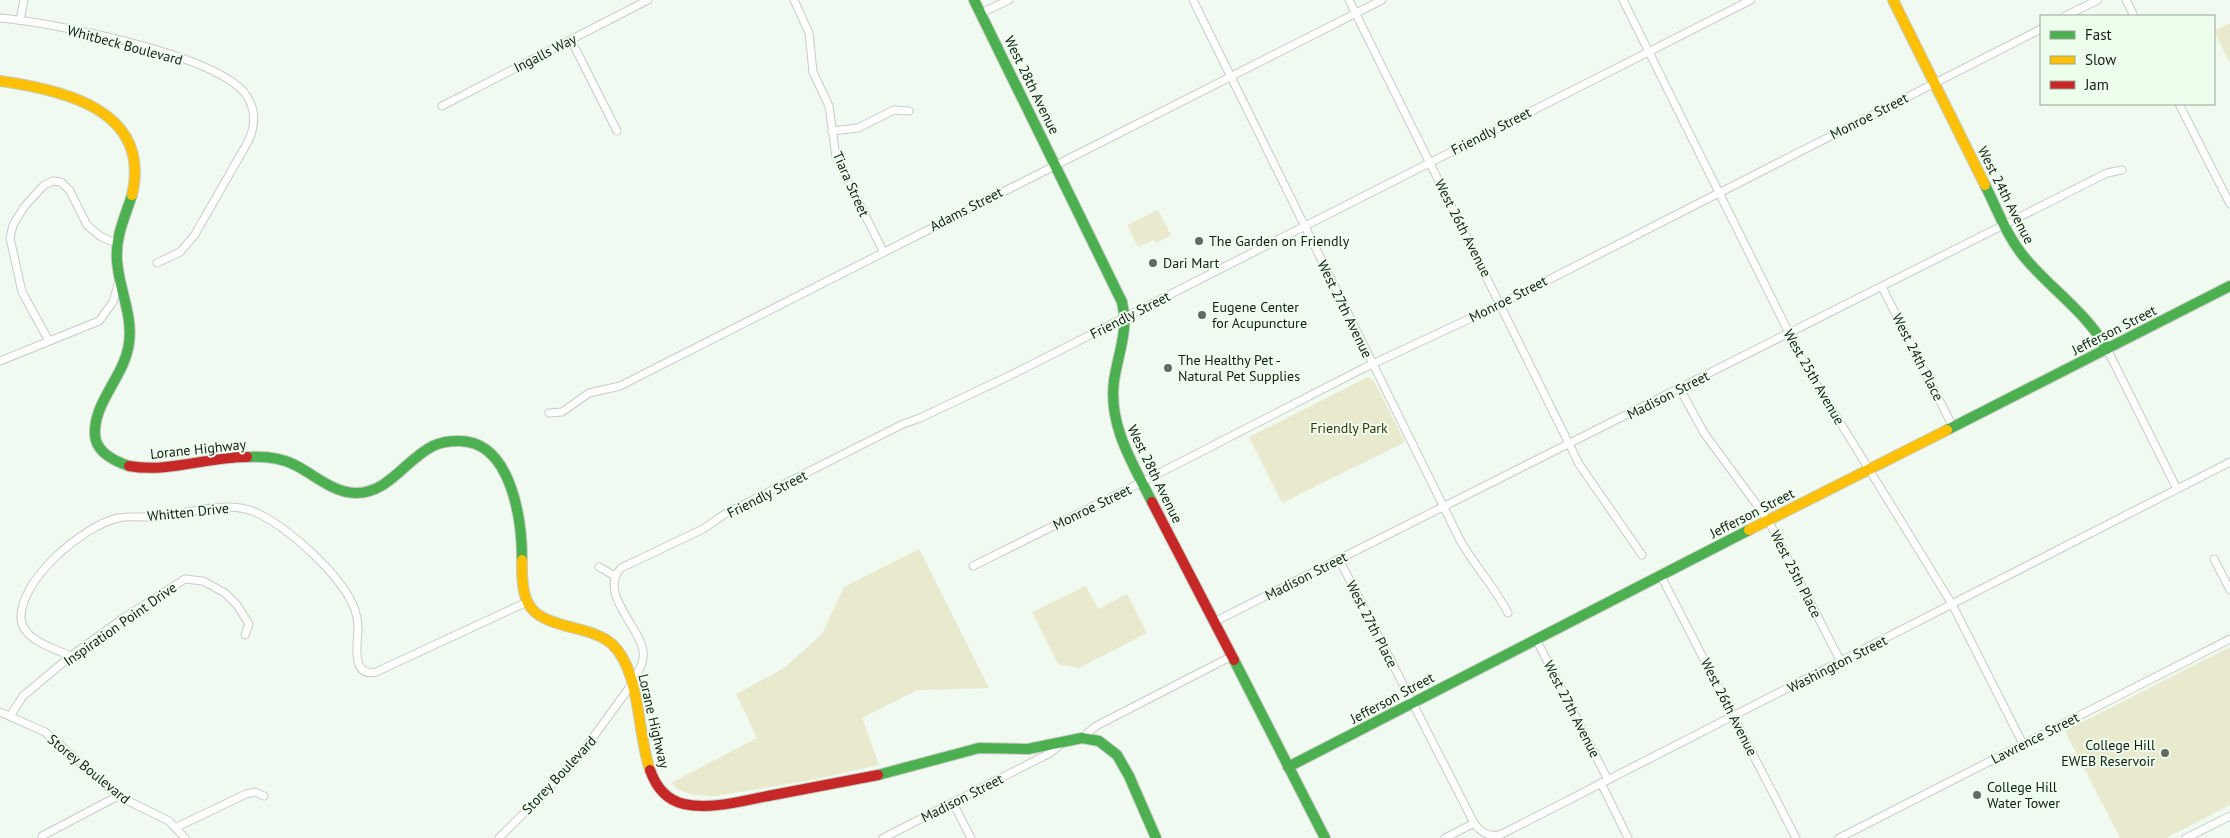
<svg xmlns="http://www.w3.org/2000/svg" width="2230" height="838" viewBox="0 0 2230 838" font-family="'PT Sans',sans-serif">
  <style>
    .green { fill: #e8e9cd }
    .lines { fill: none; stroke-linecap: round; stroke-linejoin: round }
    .street-casing { stroke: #c6cdc6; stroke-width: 9 }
    .fast-casing { stroke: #c6cdc6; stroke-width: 12 }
    .slow-casing { stroke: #c6cdc6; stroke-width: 12 }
    .jam-casing { stroke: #c6cdc6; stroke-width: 12 }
    .street { stroke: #fdfefd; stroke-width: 7 }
    .fast { stroke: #4caf50; stroke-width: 10 }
    .slow { stroke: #ffc107; stroke-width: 10 }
    .jam { stroke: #c62828; stroke-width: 10 }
    .poi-dot { fill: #626a63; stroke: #edfeed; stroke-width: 2 }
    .labels { text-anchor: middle; stroke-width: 4; stroke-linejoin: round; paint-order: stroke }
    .street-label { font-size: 14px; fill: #151d16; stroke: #edfeed }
    .poi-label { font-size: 14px; fill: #151d16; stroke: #edfeed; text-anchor: start }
    .park-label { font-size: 14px; fill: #37320a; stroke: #edfeed }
  </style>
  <rect width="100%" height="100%" fill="#f1faf1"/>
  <g class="green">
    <polygon points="2230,23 2230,63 2214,31"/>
    <polygon points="1158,210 1171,235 1156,243 1154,240 1138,247 1127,225"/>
    <polygon points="1368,377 1374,381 1405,442 1282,503 1249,437"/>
    <polygon points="919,549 989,688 917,690 862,718 879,765 806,781 716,796 693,795 679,790 671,783 757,738 736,694 784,668 822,634 844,587"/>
    <polygon points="1086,586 1098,609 1127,594 1147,633 1079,668 1058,664 1032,612"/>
    <polygon points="2230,647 2230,805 2166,838 2120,838 2065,731"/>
  </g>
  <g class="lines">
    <defs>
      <g id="street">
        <polyline points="794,0 809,33 813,72 829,106 836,157 883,251"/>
        <path d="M1193,0L1460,540C1474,565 1494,586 1508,613"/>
        <polyline points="1349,0 1579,464 1642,555"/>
        <polyline points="1623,0 1806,367 1952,604 2023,744"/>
        <polyline points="2126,0 2134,16"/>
        <polyline points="981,13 1009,0"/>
        <polyline points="2065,16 2098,0"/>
        <path d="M0,18C55,23 201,52 240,88C255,102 257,121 249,140L194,236L180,252L157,263"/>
        <polyline points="20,20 24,0"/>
        <polyline points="571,40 617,131"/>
        <polyline points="2179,104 2230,204"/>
        <polyline points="442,106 648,0"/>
        <polyline points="832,131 858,128 894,110 909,111"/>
        <polyline points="1882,287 1953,427"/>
        <polyline points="49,341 22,292 10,238 13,225 24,207 44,185 53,181 61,182 70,191 87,225 100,236 117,244"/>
        <polyline points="2107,349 2177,489"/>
        <polyline points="0,361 99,321 113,302 119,281"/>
        <polyline points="1680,389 1704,433 1768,520 1841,662"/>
        <polyline points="549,413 562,412 589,393 620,386 1382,0"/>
        <polyline points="1339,559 1474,823"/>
        <polyline points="2214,559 2230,590"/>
        <polyline points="973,566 1142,482 1364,368 1501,304 2041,29"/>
        <polyline points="599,567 615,576"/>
        <polyline points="1661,576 1796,838"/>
        <polyline points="1214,622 2107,173 2122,170"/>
        <polyline points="1536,639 1608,780"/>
        <path d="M71,656C55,649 23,640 21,619C19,580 83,526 118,518C134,515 152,519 168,516C194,511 231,500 257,513C289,528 343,576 355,610C357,616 358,622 358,628C358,641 350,678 376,672L527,602"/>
        <polyline points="0,712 45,732 118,796 169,821 185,838"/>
        <polyline points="10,716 23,696 71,656 122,619 185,579 203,581 225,593 237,605 249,624 245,635"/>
        <polyline points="1082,738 1096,726 1232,656"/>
        <polyline points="1601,783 1628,838"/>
        <polyline points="953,803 971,838"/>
        <polyline points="177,827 246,794 255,792 264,796"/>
        <polyline points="42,836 118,796"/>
        <path d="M499,838L575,762L632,684C637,674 645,662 643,651C639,625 598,593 621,568L703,529L725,514L903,424L920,418L1011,375L1751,0"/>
        <polyline points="883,838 1050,753 1063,742"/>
        <path d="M1445,838L1474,823C1481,833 1489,838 1502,834L2230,462"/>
        <polyline points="1839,838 2230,639"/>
        <polyline points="2186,838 2230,816"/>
      </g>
      <g id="fast">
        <path d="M974,0L1122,302C1129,331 1118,353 1114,381C1108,425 1133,464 1152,502"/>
        <path d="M1985,185C1997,209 2007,237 2025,258C2052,290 2086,312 2107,349"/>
        <polyline points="1947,430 2230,286"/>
        <path d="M247,457C264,456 280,457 295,465C315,475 333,493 356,493C389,493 406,459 433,446C441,442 450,441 459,441C512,441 522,521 522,560"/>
        <path d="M129,466C114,461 96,452 95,435C93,402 125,376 129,343C133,315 119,289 117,261C115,237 125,217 132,195"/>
        <polyline points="1234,660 1325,838"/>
        <polyline points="1288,767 1749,530"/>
        <polyline points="878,775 979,748 1028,749 1082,738 1099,741 1117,755 1129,776 1156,838"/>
      </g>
      <g id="slow">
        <polyline points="1893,0 1985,185"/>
        <path d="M0,81C64,90 152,110 132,195"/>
        <polyline points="1749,530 1947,430"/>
        <path d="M522,560C521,613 533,618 582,630C593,633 604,637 612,644C641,671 637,734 650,770"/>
      </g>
      <g id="jam">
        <path d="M129,466C168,473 207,457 247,457"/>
        <polyline points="1152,502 1234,660"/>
        <path d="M650,770C656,787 666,800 684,804C710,810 741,801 768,796C804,789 841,782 878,775"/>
      </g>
    </defs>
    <use href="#street" class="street-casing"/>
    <use href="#fast" class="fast-casing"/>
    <use href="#slow" class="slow-casing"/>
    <use href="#jam" class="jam-casing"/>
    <use href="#street" class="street"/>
    <use href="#fast" class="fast"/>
    <use href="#slow" class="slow"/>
    <use href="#jam" class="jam"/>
  </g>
  <g class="poi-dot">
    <circle cx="1199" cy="241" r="5"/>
    <circle cx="1153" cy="263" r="5"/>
    <circle cx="1202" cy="315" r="5"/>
    <circle cx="1168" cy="368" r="5"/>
    <circle cx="2165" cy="753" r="5"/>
    <circle cx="1977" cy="795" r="5"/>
  </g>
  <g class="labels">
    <g class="street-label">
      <text transform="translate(125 45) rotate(15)" y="5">Whitbeck Boulevard</text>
      <text transform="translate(545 53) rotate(-27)" y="5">Ingalls Way</text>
      <text transform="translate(1032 85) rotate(64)" y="5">West 28th Avenue</text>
      <text transform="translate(1869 116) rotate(-27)" y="5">Monroe Street</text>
      <text transform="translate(1491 131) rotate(-27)" y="5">Friendly Street</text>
      <text transform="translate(851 184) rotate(66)" y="5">Tiara Street</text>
      <text transform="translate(2006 195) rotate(63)" y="5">West 24th Avenue</text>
      <text transform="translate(966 209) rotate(-27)" y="5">Adams Street</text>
      <text transform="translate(1463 228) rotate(63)" y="5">West 26th Avenue</text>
      <text transform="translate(1508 299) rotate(-27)" y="5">Monroe Street</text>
      <text transform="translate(1345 309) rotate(64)" y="5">West 27th Avenue</text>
      <text transform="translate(1130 315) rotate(-27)" y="5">Friendly Street</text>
      <text transform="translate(2114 330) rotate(-27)" y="5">Jefferson Street</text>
      <text transform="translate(1918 357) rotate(63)" y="5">West 24th Place</text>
      <text transform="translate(1814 377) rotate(60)" y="5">West 25th Avenue</text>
      <text transform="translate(1668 395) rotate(-27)" y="5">Madison Street</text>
      <text transform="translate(198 449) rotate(-6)" y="5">Lorane Highway</text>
      <text transform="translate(1155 474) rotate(64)" y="5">West 28th Avenue</text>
      <text transform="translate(767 494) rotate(-27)" y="5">Friendly Street</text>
      <text transform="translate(1092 507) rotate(-26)" y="5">Monroe Street</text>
      <text transform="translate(188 512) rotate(-6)" y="5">Whitten Drive</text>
      <text transform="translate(1752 513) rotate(-27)" y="5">Jefferson Street</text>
      <text transform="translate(1796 574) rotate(63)" y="5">West 25th Place</text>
      <text transform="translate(1306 576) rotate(-27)" y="5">Madison Street</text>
      <text transform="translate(120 624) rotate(-35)" y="5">Inspiration Point Drive</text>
      <text transform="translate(1372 624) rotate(63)" y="5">West 27th Place</text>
      <text transform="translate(1837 664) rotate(-27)" y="5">Washington Street</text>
      <text transform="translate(1392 698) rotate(-28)" y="5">Jefferson Street</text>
      <text transform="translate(1729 707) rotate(63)" y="5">West 26th Avenue</text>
      <text transform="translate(1572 709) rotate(63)" y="5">West 27th Avenue</text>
      <text transform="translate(654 721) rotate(77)" y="5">Lorane Highway</text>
      <text transform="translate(2035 738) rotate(-27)" y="5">Lawrence Street</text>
      <text transform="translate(89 769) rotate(39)" y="5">Storey Boulevard</text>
      <text transform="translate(559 775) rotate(-47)" y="5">Storey Boulevard</text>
      <text transform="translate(962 798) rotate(-27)" y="5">Madison Street</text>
    </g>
    <g class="poi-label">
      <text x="1209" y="246">The Garden on Friendly</text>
      <text x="1163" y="268">Dari Mart</text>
      <text x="1212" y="312">Eugene Center<tspan x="1212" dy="16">for Acupuncture</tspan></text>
      <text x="1178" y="365">The Healthy Pet -<tspan x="1178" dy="16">Natural Pet Supplies</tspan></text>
      <text x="2155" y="750" text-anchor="end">College Hill<tspan x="2155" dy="16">EWEB Reservoir</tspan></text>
      <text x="1987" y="792">College Hill<tspan x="1987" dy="16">Water Tower</tspan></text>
    </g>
    <g class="park-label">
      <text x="1349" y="433">Friendly Park</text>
    </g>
  </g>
  <rect x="2040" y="15" width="175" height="90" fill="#edfeed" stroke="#97a497"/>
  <rect x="2050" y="31" width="25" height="8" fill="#4caf50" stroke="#97a497"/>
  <text x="2085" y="40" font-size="15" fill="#151d16">Fast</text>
  <rect x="2050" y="56" width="25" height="8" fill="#ffc107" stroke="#97a497"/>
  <text x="2085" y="65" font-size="15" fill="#151d16">Slow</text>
  <rect x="2050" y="81" width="25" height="8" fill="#c62828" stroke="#97a497"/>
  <text x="2085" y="90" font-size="15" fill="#151d16">Jam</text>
</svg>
